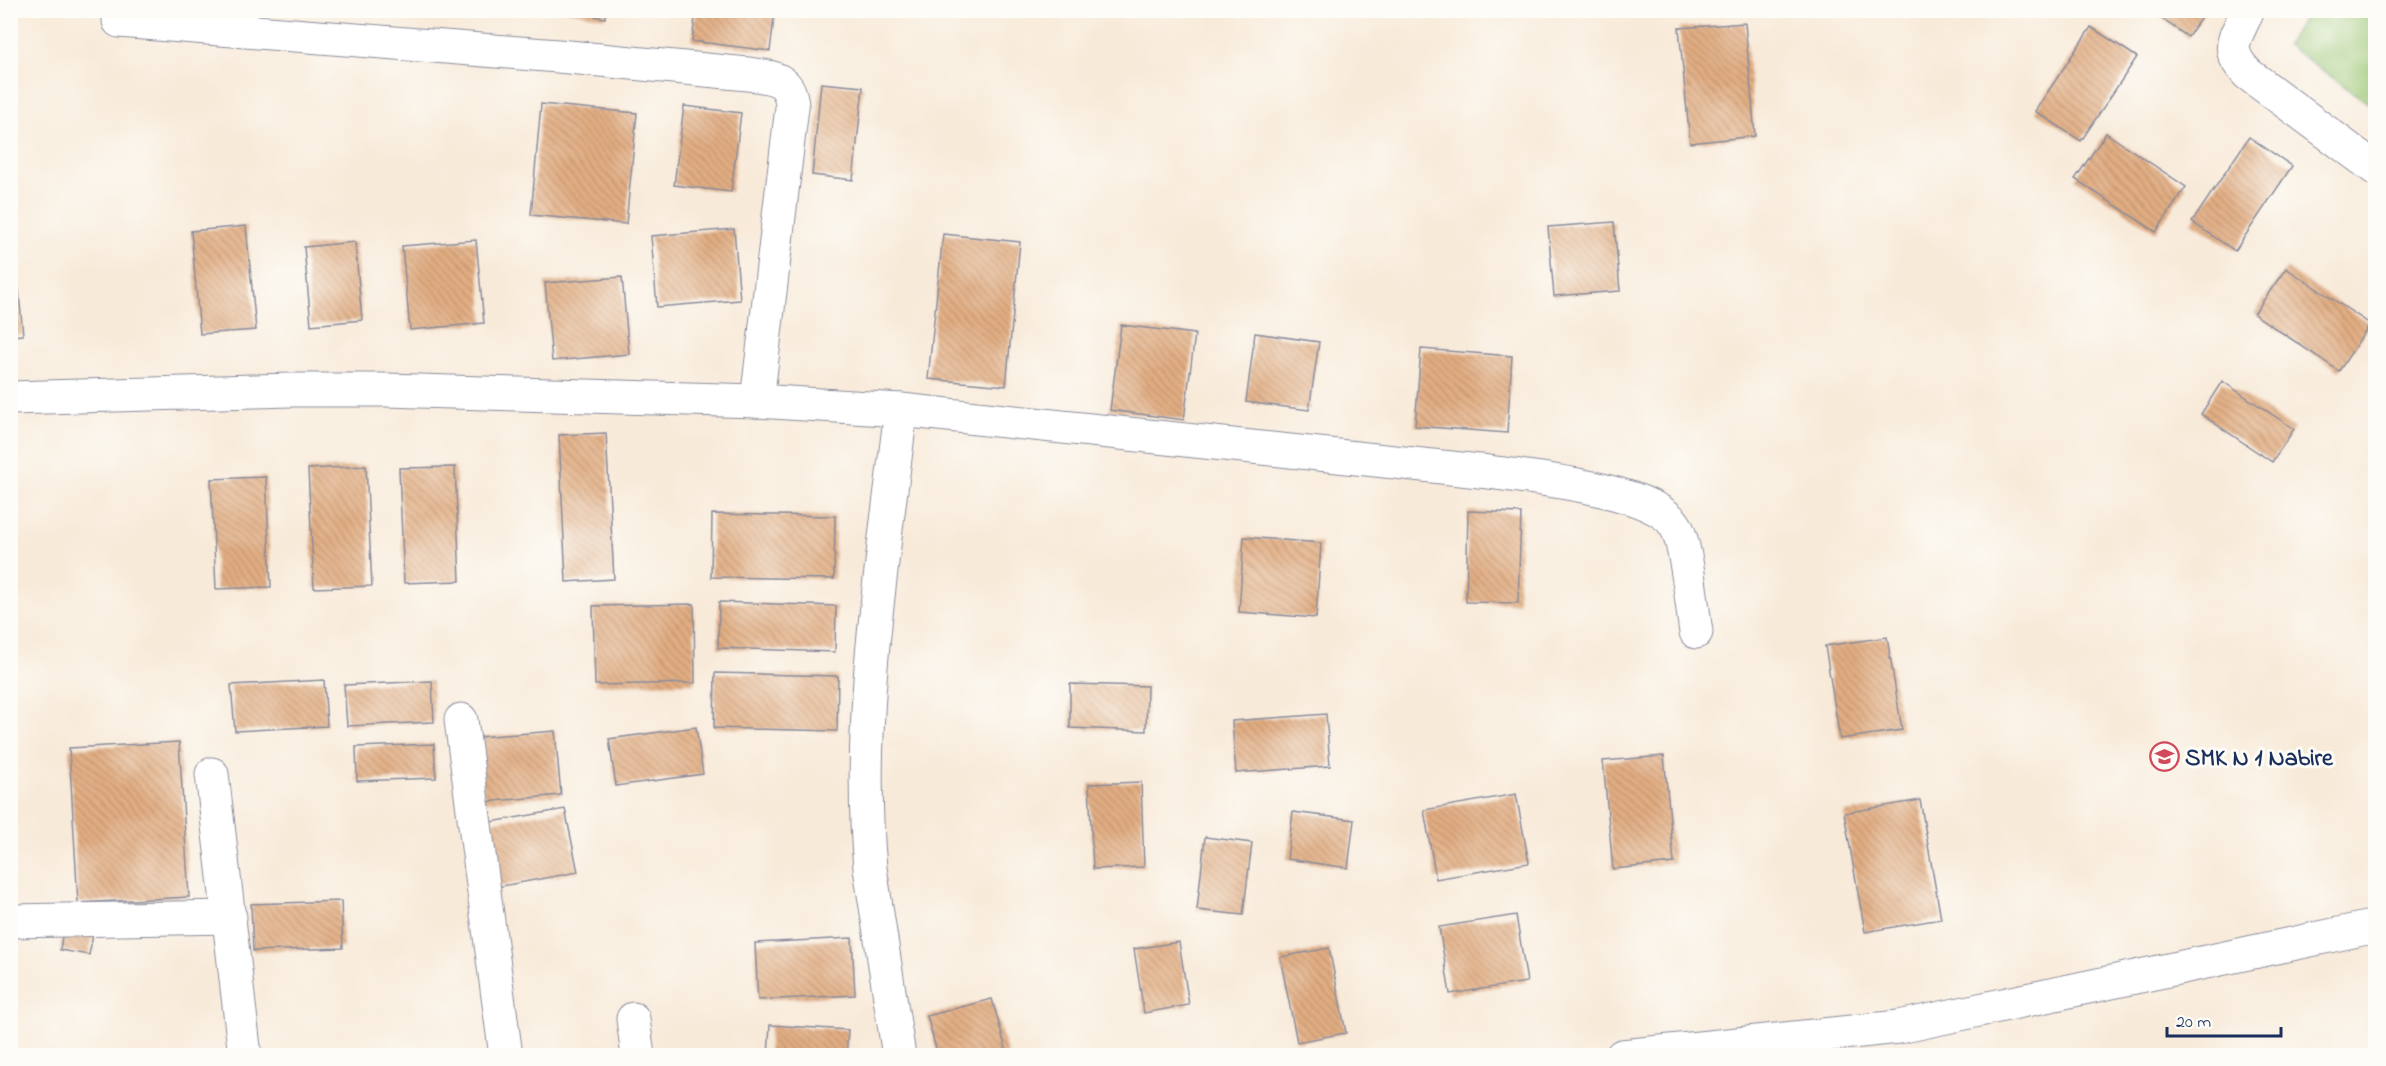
<svg xmlns="http://www.w3.org/2000/svg" width="2386" height="1066" viewBox="0 0 2386 1066" font-family="'Indie Flower',sans-serif">
  <style>
    .garden { fill: #99c572; stroke: #5a7a68; stroke-width: 1.5 }
    .building { fill: url(#building-back-hatch) }
    .lines { fill: none; stroke-linecap: round; stroke-linejoin: round }
    .minor-casing { stroke: #8a8c9c; stroke-width: 35 }
    .minor { stroke: #fff; stroke-width: 33 }
    .labels { text-anchor: middle; stroke-width: 6; stroke-linejoin: round; paint-order: stroke }
    .poi-label { font-size: 24px; font-weight: bold; fill: #1b2f5e; stroke: #fdfcf7; text-anchor: start }
  </style>
  <defs>
    <pattern id="building-back-hatch" width="6" height="6" patternUnits="userSpaceOnUse" patternTransform="scale(1.5)"><rect width="6" height="6" fill="#e3ae82"/><path d="M-1 5l2 2M0 0l6 6M5-1l2 2" fill="none" stroke="#b78e6e"/></pattern>
  </defs>
  <rect width="100%" height="100%" fill="#fdfcf7"/>
  <filter id="ink" filterUnits="userSpaceOnUse"><feTurbulence type="fractalNoise" baseFrequency=".0167" numOctaves="2"/><feDisplacementMap in="SourceGraphic" scale="12" xChannelSelector="R" yChannelSelector="G"/><feConvolveMatrix kernelMatrix="1 2 1 2 8 2 1 2 1" color-interpolation-filters="sRGB"/></filter>
  <filter id="wash" filterUnits="userSpaceOnUse"><feTurbulence type="fractalNoise" baseFrequency=".008" numOctaves="4" result="noise"/><feDisplacementMap in="SourceGraphic" scale="24" xChannelSelector="R" yChannelSelector="G"/><feGaussianBlur stdDeviation="1.35" result="paint"/><feColorMatrix in="noise" values="0 0 0 0 0 0 0 0 0 0 0 0 0 0 0 0 0 1.4 0 .05"/><feComposite in="paint" operator="in"/></filter>
  <g filter="url(#wash)">
    <rect width="100%" height="100%" fill="#f8ead9"/>
    <polygon class="garden" points="2310,11 2375,11 2375,108 2286,44"/>
    <g id="blocks">
      <g class="building">
        <polygon points="562,10 606,10 605,18"/>
        <polygon points="696,10 775,10 770,51 692,41"/>
        <polygon points="2149,10 2206,10 2188,37"/>
        <polygon points="1745,23 1755,136 1690,143 1679,28"/>
        <polygon points="2091,27 2137,57 2081,141 2035,111"/>
        <polygon points="821,83 863,87 853,180 812,175"/>
        <polygon points="541,104 637,113 626,224 531,215"/>
        <polygon points="684,106 741,113 731,192 674,185"/>
        <polygon points="2106,133 2186,187 2156,232 2075,179"/>
        <polygon points="2249,137 2292,166 2235,251 2192,222"/>
        <polygon points="1614,222 1620,291 1554,296 1548,227"/>
        <polygon points="246,226 256,330 200,334 191,231"/>
        <polygon points="734,229 740,300 657,307 651,236"/>
        <polygon points="943,234 1020,242 1006,386 928,379"/>
        <polygon points="10,240 14,240 23,335 10,336"/>
        <polygon points="476,240 484,323 410,330 402,246"/>
        <polygon points="355,242 362,320 311,325 304,247"/>
        <polygon points="2286,268 2370,324 2339,371 2254,314"/>
        <polygon points="622,277 629,354 552,361 545,283"/>
        <polygon points="1121,325 1195,334 1184,420 1110,410"/>
        <polygon points="1255,333 1319,342 1309,410 1246,402"/>
        <polygon points="1421,349 1512,356 1507,433 1415,426"/>
        <polygon points="2222,381 2294,429 2272,462 2201,414"/>
        <polygon points="606,433 614,579 566,582 559,435"/>
        <polygon points="366,466 372,586 314,588 308,469"/>
        <polygon points="455,467 460,581 404,583 399,468"/>
        <polygon points="266,477 271,587 216,589 211,479"/>
        <polygon points="1468,511 1521,513 1518,603 1466,602"/>
        <polygon points="712,514 835,516 834,579 711,577"/>
        <polygon points="1244,537 1321,543 1316,618 1239,612"/>
        <polygon points="719,602 836,606 835,652 718,648"/>
        <polygon points="694,604 695,683 595,685 593,606"/>
        <polygon points="1887,637 1902,730 1840,739 1825,646"/>
        <polygon points="715,673 838,676 837,731 714,728"/>
        <polygon points="324,680 327,726 235,731 231,685"/>
        <polygon points="432,681 434,722 347,726 344,685"/>
        <polygon points="1070,684 1147,686 1146,731 1070,728"/>
        <polygon points="1326,714 1330,766 1236,773 1232,721"/>
        <polygon points="696,727 703,774 616,786 609,739"/>
        <polygon points="555,731 561,795 484,802 478,737"/>
        <polygon points="179,742 189,897 78,903 69,748"/>
        <polygon points="434,744 436,778 357,781 356,747"/>
        <polygon points="1664,756 1674,863 1613,869 1603,761"/>
        <polygon points="1141,782 1144,867 1093,869 1089,784"/>
        <polygon points="1516,794 1529,863 1436,879 1424,810"/>
        <polygon points="1920,800 1941,919 1865,932 1844,813"/>
        <polygon points="565,809 578,872 497,887 485,823"/>
        <polygon points="1293,812 1354,820 1348,868 1287,859"/>
        <polygon points="1205,837 1252,843 1243,915 1197,910"/>
        <polygon points="341,901 343,948 253,951 251,904"/>
        <polygon points="1516,915 1527,982 1450,994 1439,927"/>
        <polygon points="63,930 93,935 89,955 60,950"/>
        <polygon points="852,938 855,995 758,1000 755,943"/>
        <polygon points="1179,942 1189,1005 1144,1013 1134,949"/>
        <polygon points="1329,948 1346,1033 1297,1042 1280,957"/>
        <polygon points="992,999 1008,1056 938,1056 927,1016"/>
        <polygon points="770,1025 848,1030 846,1056 768,1056"/>
      </g>
    </g>
  </g>
  <g filter="url(#ink)">
    <use href="#blocks" fill-opacity="0" stroke="#8a8c9c" stroke-width="1.5"/>
    <g class="lines">
      <defs>
        <g id="minor">
          <path d="M2248,10C2235,40 2223,48 2248,74L2376,169"/>
          <path d="M119,21L558,56L748,74C773,77 791,78 792,107L757,401"/>
          <path d="M10,398L291,390H386L757,401L901,410C883,562 856,715 870,868L899,1056"/>
          <path d="M901,410L1489,472C1531,478 1652,489 1675,525C1687,543 1692,608 1696,632"/>
          <polyline points="461,720 506,1056"/>
          <polyline points="212,774 245,1056"/>
          <polyline points="10,921 230,917"/>
          <polyline points="633,1019 638,1056"/>
          <polyline points="1622,1056 1899,1027 2376,926"/>
        </g>
      </defs>
      <use href="#minor" class="minor-casing"/>
      <use href="#minor" class="minor"/>
    </g>
  </g>
  <defs>
    <symbol id="school-ring" viewBox="-11 -11 22 22"><circle r="9.5" fill="#fdfcf7" stroke="#d1495b" stroke-width="1.5"/><path d="M0-5L7-2L0 1L-7-2ZM-4 1L0 2.5L4 1V4Q0 6-4 4Z" fill="#d1495b"/></symbol>
  </defs>
  <g fill-rule="evenodd">
    <use href="#school-ring" x="2148" y="740" width="33" height="33"/>
  </g>
  <g class="labels">
    <g class="poi-label">
      <text x="2185" y="765">SMK N 1 Nabire</text>
    </g>
  </g>
  <rect width="2386" height="1066" fill="none" stroke="#fdfcf7" stroke-width="36"/>
  <path d="M2167 1027v9h114v-9" fill="none" stroke="#1b2f5e" stroke-width="3"/>
  <text x="2176" y="1027" font-size="18" fill="#1b2f5e" stroke="#fdfcf7" stroke-width="4.5" paint-order="stroke">20 m</text>
</svg>
